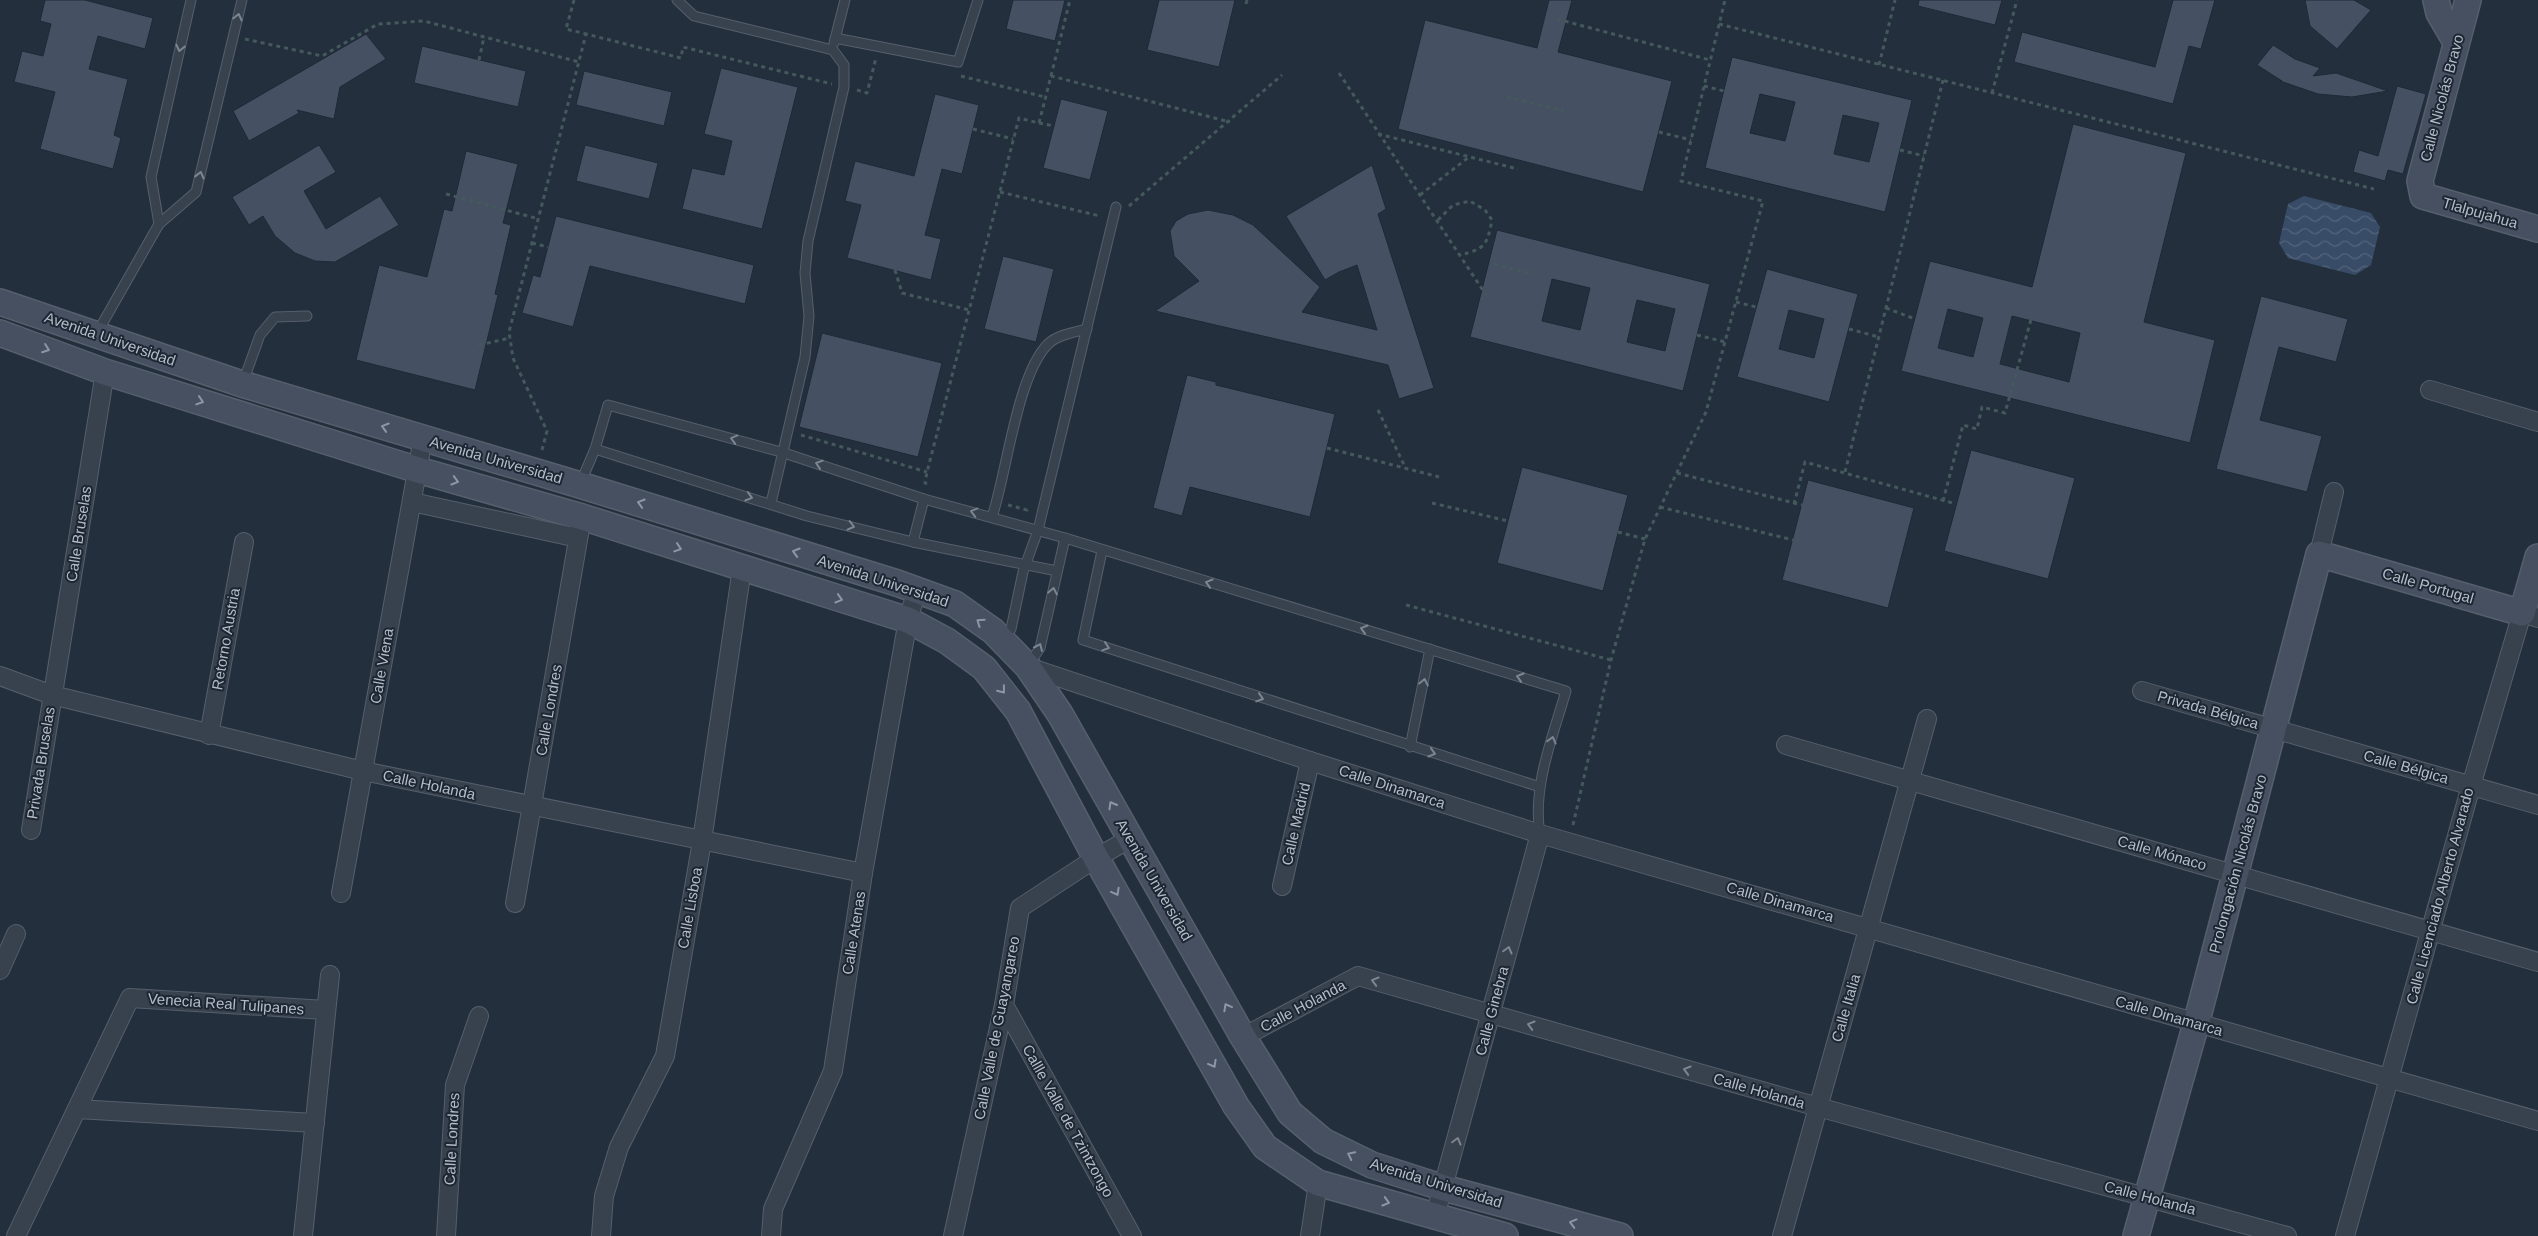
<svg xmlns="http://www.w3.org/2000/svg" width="2538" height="1236" viewBox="0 0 2538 1236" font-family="Arial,sans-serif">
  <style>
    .water { fill: url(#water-waves) }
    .building { fill: #455162; stroke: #1f2835; fill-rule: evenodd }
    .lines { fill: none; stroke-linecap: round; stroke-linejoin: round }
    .lane-casing { stroke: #565f6c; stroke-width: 11 }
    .street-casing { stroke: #565f6c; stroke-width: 20 }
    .secondary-casing { stroke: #565f6c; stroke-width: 28 }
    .path { stroke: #44595c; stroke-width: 3; stroke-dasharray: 4 4; stroke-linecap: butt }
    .lane { stroke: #38414e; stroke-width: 9 }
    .street { stroke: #38414e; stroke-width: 18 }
    .secondary { stroke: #465061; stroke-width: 25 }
    .oneway { stroke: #7c8592 }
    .oneway2 { stroke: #8e96a5 }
    .labels { text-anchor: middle; stroke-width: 4; stroke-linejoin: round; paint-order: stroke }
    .street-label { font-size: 15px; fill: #b4bcc9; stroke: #1d2633 }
  </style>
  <defs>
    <pattern id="water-waves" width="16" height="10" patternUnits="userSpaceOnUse" patternTransform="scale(1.25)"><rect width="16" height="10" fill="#394c67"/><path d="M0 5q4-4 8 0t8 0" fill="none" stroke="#53647b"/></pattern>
  </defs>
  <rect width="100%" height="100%" fill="#242f3e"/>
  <polygon class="water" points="2304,196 2371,213 2380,227 2371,265 2355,275 2288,258 2279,243 2288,204"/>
  <g class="building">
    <polygon points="45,0 85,0 153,18 145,49 98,36 89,69 128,79 114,135 121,138 113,169 40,149 55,92 14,82 22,51 43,56 51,24 40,21"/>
    <polygon points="1013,0 1065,0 1055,41 1006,29"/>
    <polygon points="1159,0 1235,0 1219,67 1147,50"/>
    <polygon points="1549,0 1572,0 1558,52 1672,81 1643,192 1398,129 1425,20 1537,48"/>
    <polygon points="1919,0 2002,0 1995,25 1918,6"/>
    <polygon points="2173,0 2215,0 2201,49 2189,46 2173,104 2014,62 2022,32 2155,67"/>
    <polygon points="2305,0 2354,0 2371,10 2337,49 2310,26"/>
    <polygon points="366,34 386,59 340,87 334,119 297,110 299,113 249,141 233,111"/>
    <polygon points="2273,45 2295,59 2320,68 2313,76 2336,73 2388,91 2352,97 2318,94 2280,81 2282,81 2257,65"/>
    <polygon points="422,46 526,71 518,107 414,83"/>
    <path d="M1732,57L1912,100L1885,212L1705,168ZM1760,94L1795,102L1785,141L1750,133ZM1843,115L1879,123L1869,162L1834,154Z"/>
    <polygon points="721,68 798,87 762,229 682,209 692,168 724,175 732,141 704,134"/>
    <polygon points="584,71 672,92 664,126 576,105"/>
    <polygon points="2397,86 2426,94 2403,174 2388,170 2385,181 2353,172 2359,150 2378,156"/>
    <polygon points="935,94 979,105 962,174 942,169 925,235 941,239 931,280 847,258 861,205 845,201 855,161 914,176"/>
    <polygon points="1061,99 1108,111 1090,180 1043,168"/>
    <path d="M2073,124L2186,153L2144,322L2215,340L2190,443L1901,371L1930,261L2032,287ZM1948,309L1983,318L1973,357L1938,348ZM2012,316L2080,333L2069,382L2000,364Z"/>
    <polygon points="319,145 336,172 304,191 326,229 380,196 399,225 335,262 315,261 295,253 275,236 263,216 249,225 232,197"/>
    <polygon points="585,145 658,163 649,199 576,181"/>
    <polygon points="466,151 518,164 503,223 511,225 495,294 498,295 475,390 356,360 379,265 427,277 444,209 452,211"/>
    <polygon points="1372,165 1386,209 1378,214 1434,388 1399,399 1388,365 1155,311 1199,281 1174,256 1170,231 1176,221 1188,214 1208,210 1233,215 1253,225 1320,287 1302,312 1377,330 1357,265 1339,272 1325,280 1286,216"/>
    <polygon points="556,216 754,265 745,304 590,266 573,327 522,313 533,275 540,277"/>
    <path d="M1497,230L1710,284L1683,391L1470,337ZM1552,279L1590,288L1580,330L1542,321ZM1637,300L1675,309L1665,351L1627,342Z"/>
    <polygon points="1003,256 1054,269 1036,342 984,329"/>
    <path d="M1767,269L1858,294L1829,402L1737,377ZM1789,310L1824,319L1814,358L1779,349Z"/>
    <polygon points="2261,296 2348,319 2336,362 2279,347 2260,420 2322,436 2307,492 2216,469"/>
    <polygon points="822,333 942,363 918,457 799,427"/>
    <polygon points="1187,375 1216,382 1216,385 1335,414 1310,517 1190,487 1182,516 1153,508"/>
    <polygon points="1971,450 2075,478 2048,579 1944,551"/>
    <polygon points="1522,467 1628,495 1603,591 1497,563"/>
    <polygon points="1808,480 1914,508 1888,608 1782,580"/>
  </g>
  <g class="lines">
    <defs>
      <g id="lane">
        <polyline points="677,0 694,16 833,50 844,65 844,87 808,241 805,273 809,316 805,357 771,503"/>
        <polyline points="835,38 958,62 978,0"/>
        <polyline points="834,43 845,0"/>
        <polyline points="159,224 151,177 191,0"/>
        <polyline points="97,333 159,224 196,192 242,0"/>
        <polyline points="243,382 260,335 275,317 307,316"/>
        <polyline points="580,484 595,449"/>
        <path d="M992,517C1007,472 1017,375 1048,344C1057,335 1075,332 1087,329"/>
        <polyline points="913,542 924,499"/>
        <polyline points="1102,551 1083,640 1540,787"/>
        <path d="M1057,571L913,542L807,516L595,449L608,405L781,452L924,499L1065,538L1566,691C1553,736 1532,787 1540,834"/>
        <polyline points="1003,638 1011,629 1023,572 1038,530 1116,207"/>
        <polyline points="1028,666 1040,648 1065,538"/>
        <polyline points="1410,747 1430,649"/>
      </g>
      <g id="street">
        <polyline points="2430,390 2538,422"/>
        <polyline points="412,502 578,538"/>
        <polyline points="2319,554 2334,492"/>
        <polyline points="1028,667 1310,761 1540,834 2538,1121"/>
        <polyline points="0,676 52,695 363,771 863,873"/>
        <polyline points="2142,691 2538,805"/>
        <polyline points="209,735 244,542"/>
        <polyline points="1786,745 2538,962"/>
        <polyline points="31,830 105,372"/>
        <polyline points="1282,886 1310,761"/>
        <polyline points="341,893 423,438"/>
        <polyline points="515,903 582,517"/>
        <polyline points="0,970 16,934"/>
        <polyline points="1004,1005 1132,1236"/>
        <polyline points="1243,1037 1358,976 1818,1107 2287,1236"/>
        <polyline points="77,1109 315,1123"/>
        <polyline points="1435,1216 1540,834"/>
        <polyline points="16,1236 130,998 326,1010"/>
        <polyline points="303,1236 330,975"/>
        <polyline points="446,1236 455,1085 479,1016"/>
        <polyline points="601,1236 604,1196 619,1147 665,1056 702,841 742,568"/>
        <polyline points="771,1236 773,1209 833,1071 863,873 908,620 917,590"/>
        <polyline points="953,1236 1004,1005 1020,908 1096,858 1131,838"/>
        <polyline points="1310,1236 1318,1183"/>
        <polyline points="1782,1236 1927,719"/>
        <polyline points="2345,1236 2471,786 2522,613 2538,618"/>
      </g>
      <g id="secondary">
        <polyline points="2436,0 2439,13 2456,42"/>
        <polyline points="2468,0 2420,181 2423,196 2538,229"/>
        <polyline points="0,302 242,384 580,485 897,583 955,604 993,631 1028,667 1060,714 1243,1037 1290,1113 1323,1141 1372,1165 1444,1188 1620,1236"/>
        <polyline points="0,333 105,372 418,470 582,517 908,620 947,641 984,668 1018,711 1096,858 1236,1106 1265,1147 1318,1183 1505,1236"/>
        <polyline points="2136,1236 2196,1024 2319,554 2522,613 2538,557"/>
      </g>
    </defs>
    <use href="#lane" class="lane-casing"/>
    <use href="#street" class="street-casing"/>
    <use href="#secondary" class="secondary-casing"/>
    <g class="path">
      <polyline points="574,0 566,29 586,34"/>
      <polyline points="1246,4 1247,0"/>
      <polyline points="1557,19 1710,60"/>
      <polyline points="1719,24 2374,189"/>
      <polyline points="245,39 322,56 378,24 424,21 579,62"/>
      <polyline points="479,60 484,37"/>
      <polyline points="1879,65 1895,0"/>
      <polyline points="1339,73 1486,295"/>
      <polyline points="961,76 1045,97"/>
      <polyline points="1051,76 1070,0"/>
      <polyline points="1704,86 1724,91"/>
      <polyline points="857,90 867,93 876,58"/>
      <polyline points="1992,93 2017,0"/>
      <polyline points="1507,97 1564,111"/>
      <polyline points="1039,123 1054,126"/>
      <polyline points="973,129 1013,139"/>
      <polyline points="1659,132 1691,140"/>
      <polyline points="1378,134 1518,169"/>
      <polyline points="1900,150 1924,156"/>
      <polyline points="1000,192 1100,216"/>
      <polyline points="446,194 539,219"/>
      <polyline points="1420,195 1469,157"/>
      <polyline points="1129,206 1282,75"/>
      <path d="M1438,220L1453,205L1470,201L1485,210L1492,220C1487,245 1485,249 1460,255"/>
      <polyline points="532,243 548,247"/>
      <polyline points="1494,264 1528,273"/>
      <polyline points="895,270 902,293 969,310"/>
      <polyline points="1736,302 1756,307"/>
      <polyline points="1886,308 1915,319"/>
      <polyline points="1849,329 1879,337"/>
      <polyline points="1697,335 1725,342"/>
      <polyline points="479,345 510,338"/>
      <polyline points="1378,410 1405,467"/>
      <polyline points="801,435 927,472"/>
      <polyline points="1327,448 1439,477"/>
      <polyline points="542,450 547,431 513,358 509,332 586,34 681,58 683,47 832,84"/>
      <polyline points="1845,472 1943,80"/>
      <polyline points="1677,473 1802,505"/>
      <polyline points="927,484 925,483 927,472 1019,118 1039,123 1051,76 1230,122"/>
      <polyline points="1943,501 1963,425 1977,429 1982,407 2005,413 2032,316"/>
      <polyline points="1432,503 1508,521"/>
      <polyline points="1794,504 1805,462 1956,504"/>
      <polyline points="1008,505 1027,510 1027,507"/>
      <polyline points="1660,507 1793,540"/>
      <polyline points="1618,532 1645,539"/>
      <polyline points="1406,605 1611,660"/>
      <polyline points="1573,825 1611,660 1645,539 1706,412 1763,201 1681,181 1725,0"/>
    </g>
    <use href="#lane" class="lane"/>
    <use href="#street" class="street"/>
    <use href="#secondary" class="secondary"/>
  </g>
  <defs><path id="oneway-chevron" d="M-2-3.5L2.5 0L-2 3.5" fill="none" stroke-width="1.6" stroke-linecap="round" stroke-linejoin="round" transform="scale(1.25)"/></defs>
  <g class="oneway">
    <use href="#oneway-chevron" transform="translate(238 17) rotate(-77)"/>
    <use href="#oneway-chevron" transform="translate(180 48) rotate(103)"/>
    <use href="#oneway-chevron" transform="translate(200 175) rotate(-76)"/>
    <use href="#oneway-chevron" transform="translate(734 439) rotate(-165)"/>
    <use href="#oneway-chevron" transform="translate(819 464) rotate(-162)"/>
    <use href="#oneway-chevron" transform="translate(749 497) rotate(17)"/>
    <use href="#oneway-chevron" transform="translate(974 512) rotate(-165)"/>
    <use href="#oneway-chevron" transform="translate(851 526) rotate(14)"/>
    <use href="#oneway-chevron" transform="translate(1209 583) rotate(-163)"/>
    <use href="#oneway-chevron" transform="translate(1053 591) rotate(-79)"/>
    <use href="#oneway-chevron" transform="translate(1364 629) rotate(-163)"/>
    <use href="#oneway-chevron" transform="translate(1039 647) rotate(-66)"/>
    <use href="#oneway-chevron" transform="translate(1106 647) rotate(18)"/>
    <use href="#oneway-chevron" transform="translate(1520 677) rotate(-163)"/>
    <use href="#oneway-chevron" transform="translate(1424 682) rotate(-78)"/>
    <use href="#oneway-chevron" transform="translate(1260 698) rotate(18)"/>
    <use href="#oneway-chevron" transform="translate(1552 740) rotate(-75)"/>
    <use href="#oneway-chevron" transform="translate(1432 753) rotate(17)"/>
    <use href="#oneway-chevron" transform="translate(1508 950) rotate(-75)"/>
    <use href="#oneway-chevron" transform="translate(1375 981) rotate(-164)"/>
    <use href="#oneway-chevron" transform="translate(1531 1025) rotate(-164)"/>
    <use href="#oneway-chevron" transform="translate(1687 1070) rotate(-164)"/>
    <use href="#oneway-chevron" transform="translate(1457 1141) rotate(-75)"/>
  </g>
  <g class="oneway2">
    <use href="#oneway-chevron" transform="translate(46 349) rotate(20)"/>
    <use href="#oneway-chevron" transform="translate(200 401) rotate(18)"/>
    <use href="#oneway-chevron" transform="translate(385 427) rotate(-163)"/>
    <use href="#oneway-chevron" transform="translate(455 481) rotate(16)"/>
    <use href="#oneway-chevron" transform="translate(641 503) rotate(-163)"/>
    <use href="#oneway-chevron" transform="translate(678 548) rotate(18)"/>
    <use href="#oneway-chevron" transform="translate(796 552) rotate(-163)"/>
    <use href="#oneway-chevron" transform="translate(839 599) rotate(17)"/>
    <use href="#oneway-chevron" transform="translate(980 622) rotate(-145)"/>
    <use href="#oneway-chevron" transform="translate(1002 690) rotate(52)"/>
    <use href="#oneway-chevron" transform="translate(1112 805) rotate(-120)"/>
    <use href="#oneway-chevron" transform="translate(1116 892) rotate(61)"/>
    <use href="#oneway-chevron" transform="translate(1227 1007) rotate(-119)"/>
    <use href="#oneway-chevron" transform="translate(1213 1064) rotate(61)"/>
    <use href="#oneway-chevron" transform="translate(1351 1155) rotate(-154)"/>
    <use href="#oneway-chevron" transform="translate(1386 1202) rotate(16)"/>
    <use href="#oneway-chevron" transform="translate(1573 1223) rotate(-165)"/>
  </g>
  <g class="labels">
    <g class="street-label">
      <text transform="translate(2442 98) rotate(-75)" y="5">Calle Nicolás Bravo</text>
      <text transform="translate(2480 213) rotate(16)" y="5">Tlalpujahua</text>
      <text transform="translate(110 339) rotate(19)" y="5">Avenida Universidad</text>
      <text transform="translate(496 460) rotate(16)" y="5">Avenida Universidad</text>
      <text transform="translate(79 534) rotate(-81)" y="5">Calle Bruselas</text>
      <text transform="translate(883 581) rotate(18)" y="5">Avenida Universidad</text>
      <text transform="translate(2428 586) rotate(16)" y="5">Calle Portugal</text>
      <text transform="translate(226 639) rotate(-80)" y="5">Retorno Austria</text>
      <text transform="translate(382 666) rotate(-80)" y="5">Calle Viena</text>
      <text transform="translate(549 710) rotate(-80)" y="5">Calle Londres</text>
      <text transform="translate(2208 710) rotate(16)" y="5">Privada Bélgica</text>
      <text transform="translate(41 763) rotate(-81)" y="5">Privada Bruselas</text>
      <text transform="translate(2406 767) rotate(16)" y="5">Calle Bélgica</text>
      <text transform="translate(429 785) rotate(12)" y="5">Calle Holanda</text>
      <text transform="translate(1392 787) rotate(18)" y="5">Calle Dinamarca</text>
      <text transform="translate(1296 824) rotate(-77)" y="5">Calle Madrid</text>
      <text transform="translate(2162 853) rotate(16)" y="5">Calle Mónaco</text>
      <text transform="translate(2238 864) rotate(-75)" y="5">Prolongación Nicolás Bravo</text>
      <text transform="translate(1154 880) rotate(60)" y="5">Avenida Universidad</text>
      <text transform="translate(2440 896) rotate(-75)" y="5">Calle Licenciado Alberto Alvarado</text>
      <text transform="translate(1780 902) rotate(16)" y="5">Calle Dinamarca</text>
      <text transform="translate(690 908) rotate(-80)" y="5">Calle Lisboa</text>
      <text transform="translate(854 933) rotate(-81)" y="5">Calle Atenas</text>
      <text transform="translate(226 1004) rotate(4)" y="5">Venecia Real Tulipanes</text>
      <text transform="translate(1303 1006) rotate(-28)" y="5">Calle Holanda</text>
      <text transform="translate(1846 1008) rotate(-74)" y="5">Calle Italia</text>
      <text transform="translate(1492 1011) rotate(-75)" y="5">Calle Ginebra</text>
      <text transform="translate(2169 1016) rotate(16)" y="5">Calle Dinamarca</text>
      <text transform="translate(997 1028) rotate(-79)" y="5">Calle Valle de Guayangareo</text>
      <text transform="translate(1759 1091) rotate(16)" y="5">Calle Holanda</text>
      <text transform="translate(1068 1121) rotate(61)" y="5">Callle Valle de Tzintzongo</text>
      <text transform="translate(452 1139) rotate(-87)" y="5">Calle Londres</text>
      <text transform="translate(1436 1183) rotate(17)" y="5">Avenida Universidad</text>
      <text transform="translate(2150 1198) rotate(15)" y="5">Calle Holanda</text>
    </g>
  </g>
</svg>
